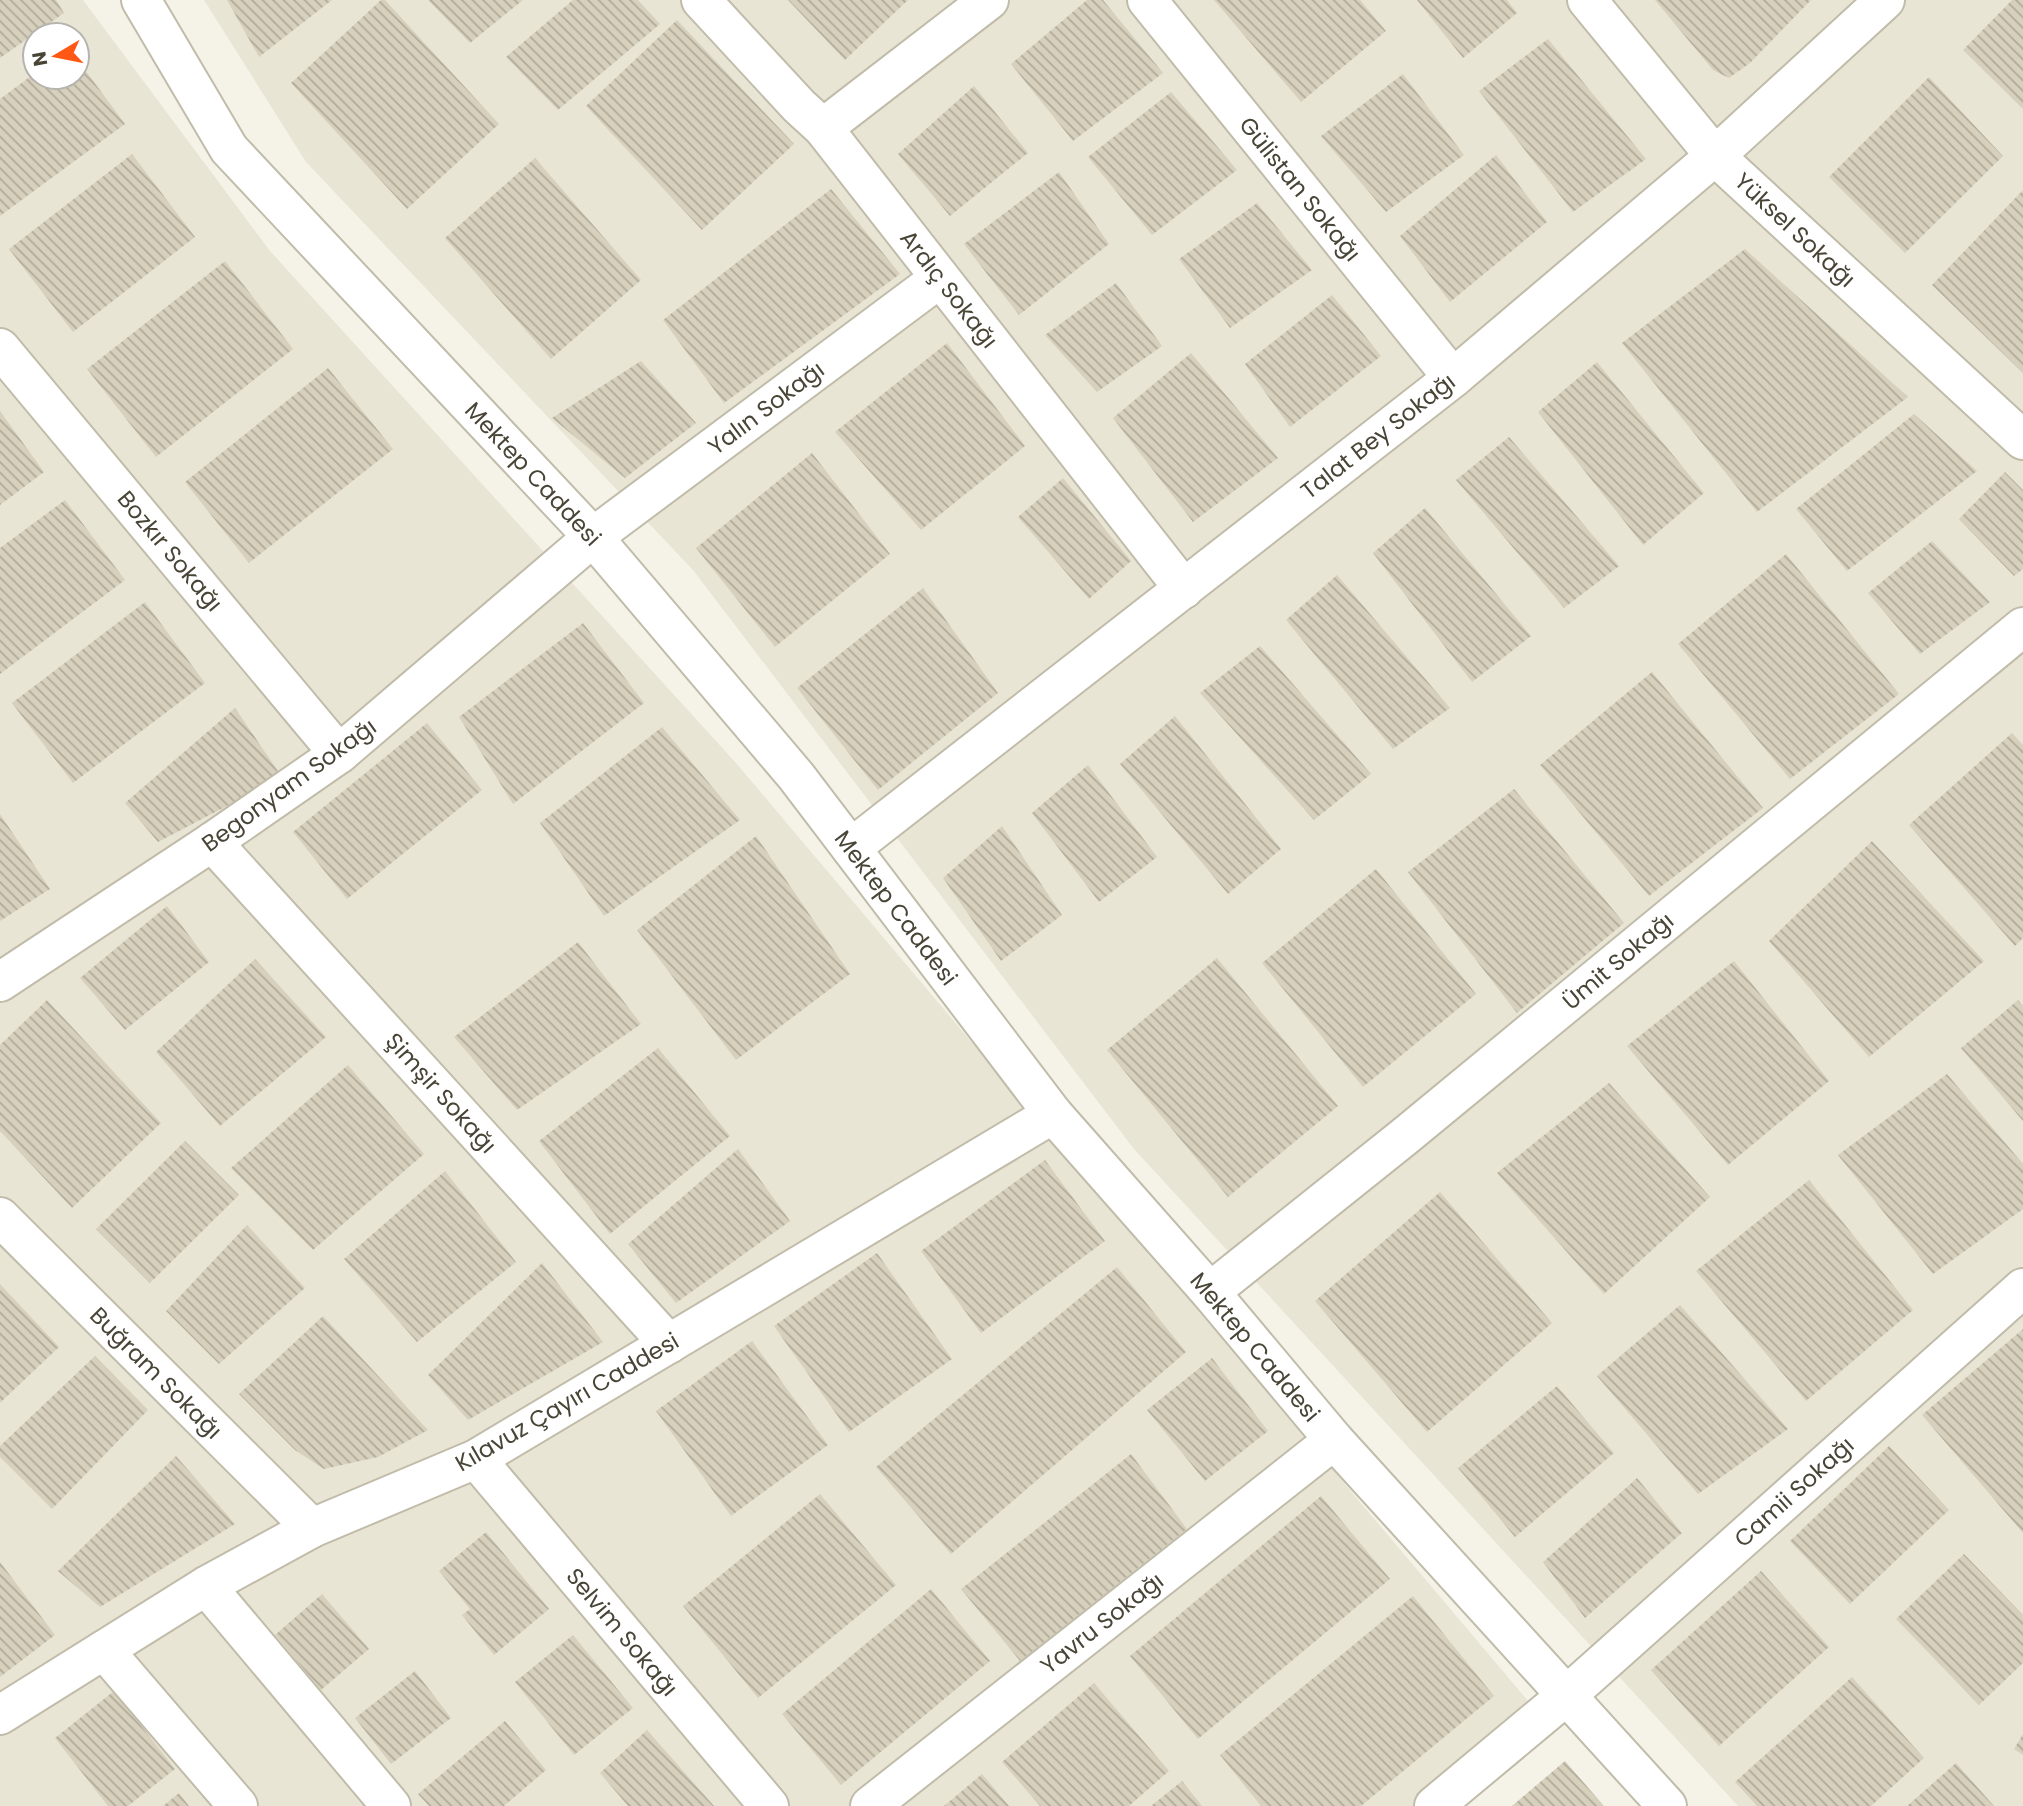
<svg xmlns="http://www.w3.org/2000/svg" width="2023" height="1806" viewBox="0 0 2023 1806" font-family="Poppins,sans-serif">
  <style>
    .residential { fill: #e9e5d5; fill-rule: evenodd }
    .building { fill: url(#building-back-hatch) }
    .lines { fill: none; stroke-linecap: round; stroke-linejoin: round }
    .minor-casing { stroke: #c1bca9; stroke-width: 42 }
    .tertiary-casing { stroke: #c1bca9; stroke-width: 42 }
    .minor { stroke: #fff; stroke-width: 38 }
    .tertiary { stroke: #fff; stroke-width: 38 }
    .labels { text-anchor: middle; stroke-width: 5; stroke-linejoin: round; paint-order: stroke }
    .street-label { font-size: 23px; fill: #484436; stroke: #fff }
  </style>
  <defs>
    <pattern id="building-back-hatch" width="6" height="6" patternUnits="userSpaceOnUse" patternTransform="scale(1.75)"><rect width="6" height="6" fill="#d7d0bc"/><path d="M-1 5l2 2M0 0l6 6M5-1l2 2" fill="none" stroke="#b0aa9a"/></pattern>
  </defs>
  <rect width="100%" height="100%" fill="#f5f2e8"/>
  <g class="residential">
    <path d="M0,0H83L270,251L736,763L1539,1714L1439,1806H0ZM35,35H77V77H35Z"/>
    <polygon points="204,0 2023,0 2023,1806 1738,1806 1134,1149 693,570 306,162"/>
  </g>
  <g class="building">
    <polygon points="0,0 56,0 64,13 0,58"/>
    <polygon points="227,0 332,0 259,57"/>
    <polygon points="381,0 385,0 499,124 407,209 291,83"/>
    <polygon points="428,0 523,0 470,43"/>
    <polygon points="573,0 638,0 660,24 558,110 506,57"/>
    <polygon points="788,0 908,0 845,60"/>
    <polygon points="1087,0 1103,0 1163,73 1073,141 1011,64"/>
    <polygon points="1214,0 1360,0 1386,31 1301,102"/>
    <polygon points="1417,0 1507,0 1517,13 1463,58"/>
    <polygon points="1655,0 1811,0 1750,63 1729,78 1713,70"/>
    <polygon points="2012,0 2023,0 2023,109 1963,50"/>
    <polygon points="677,20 794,144 702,230 586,106"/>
    <polygon points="1548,39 1646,159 1573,212 1479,91"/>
    <polygon points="77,59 125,124 0,216 0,99 35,73 35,77 77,77"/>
    <polygon points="1403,74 1464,155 1386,212 1321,136"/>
    <polygon points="1929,77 2003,156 1905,253 1829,177"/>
    <polygon points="974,86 1028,153 950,216 898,154"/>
    <polygon points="1171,92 1237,170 1152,235 1088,157"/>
    <polygon points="132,154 195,237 73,332 9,249"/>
    <polygon points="1496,155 1547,222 1450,302 1400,236"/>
    <polygon points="535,158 641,280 551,359 445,238"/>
    <polygon points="1059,172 1109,244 1019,315 964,244"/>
    <polygon points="831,189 900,274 724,403 663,320"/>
    <polygon points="2023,190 2023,373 1932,285"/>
    <polygon points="1257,203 1312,270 1230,328 1179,259"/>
    <polygon points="1745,249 1908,397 1757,512 1622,343"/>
    <polygon points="225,261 293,349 156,457 87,369"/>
    <polygon points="1116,283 1162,346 1097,392 1045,335"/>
    <polygon points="1332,295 1381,356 1290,427 1245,364"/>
    <polygon points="947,343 1025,446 921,530 835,432"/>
    <polygon points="1191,353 1278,458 1193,522 1113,418"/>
    <polygon points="641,361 696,423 625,478 552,418"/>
    <polygon points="1597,362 1704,493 1643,545 1538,412"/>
    <polygon points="328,368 393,449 249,563 185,482"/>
    <polygon points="0,411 44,472 0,505"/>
    <polygon points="1914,414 1977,471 1847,571 1796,509"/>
    <polygon points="1509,437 1619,566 1564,608 1456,480"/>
    <polygon points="812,453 890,554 775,647 696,548"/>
    <polygon points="2005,472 2023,490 2023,569 2014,576 1959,519"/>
    <polygon points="1063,478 1131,561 1089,599 1018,517"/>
    <polygon points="65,500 125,580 0,674 0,548"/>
    <polygon points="1425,508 1531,636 1472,682 1373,553"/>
    <polygon points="1932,541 1990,602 1920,654 1868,593"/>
    <polygon points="1786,554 1899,694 1790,779 1678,644"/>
    <polygon points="1337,575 1450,708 1393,749 1286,620"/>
    <polygon points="923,588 998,693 878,790 797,688"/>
    <polygon points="145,602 205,683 73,783 12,703"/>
    <polygon points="583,623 644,703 513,804 459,717"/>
    <polygon points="1260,646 1371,774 1314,820 1200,693"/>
    <polygon points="1652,672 1763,808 1649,896 1540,765"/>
    <polygon points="235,708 282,777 158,842 125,803"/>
    <polygon points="1175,716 1281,849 1228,894 1120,764"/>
    <polygon points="427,723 482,790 347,899 293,832"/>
    <polygon points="662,727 740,820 604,916 540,823"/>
    <polygon points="2012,733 2023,745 2023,938 2015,946 1909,825"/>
    <polygon points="1088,765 1157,857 1099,902 1032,813"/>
    <polygon points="1514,789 1624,923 1517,1013 1408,872"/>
    <polygon points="0,814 50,889 0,921"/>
    <polygon points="1002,826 1062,915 1001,961 943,878"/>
    <polygon points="756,836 850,974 736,1060 637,930"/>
    <polygon points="1872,841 1984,961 1869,1057 1769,941"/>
    <polygon points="1376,869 1476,994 1363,1087 1262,963"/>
    <polygon points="167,906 209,962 125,1030 80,978"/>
    <polygon points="578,942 641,1024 517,1110 454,1037"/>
    <polygon points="1217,958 1338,1106 1228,1197 1107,1050"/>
    <polygon points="255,959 326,1037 220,1126 156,1052"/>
    <polygon points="1734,961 1829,1081 1728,1165 1627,1046"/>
    <polygon points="47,1000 161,1123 72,1208 0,1131 0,1045"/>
    <polygon points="2018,1000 2023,1006 2023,1121 1961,1048"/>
    <polygon points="658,1048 730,1136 610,1234 539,1141"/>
    <polygon points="348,1065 424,1154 313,1250 231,1168"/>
    <polygon points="1947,1074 2023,1164 2023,1209 1933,1274 1838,1155"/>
    <polygon points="1609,1083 1710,1197 1604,1294 1497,1173"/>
    <polygon points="185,1141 239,1195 150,1283 96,1229"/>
    <polygon points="738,1149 790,1221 676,1303 628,1244"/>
    <polygon points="1045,1160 1105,1241 981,1333 921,1251"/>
    <polygon points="445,1171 516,1262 417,1342 344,1259"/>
    <polygon points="1809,1180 1913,1310 1806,1401 1696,1271"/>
    <polygon points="1440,1192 1552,1323 1427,1432 1315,1301"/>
    <polygon points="247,1225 305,1288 219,1364 166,1311"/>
    <polygon points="877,1253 952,1359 849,1432 774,1326"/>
    <polygon points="542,1263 603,1342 468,1420 428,1375"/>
    <polygon points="1117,1267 1186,1352 951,1554 876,1467"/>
    <polygon points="0,1284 59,1347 0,1403"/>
    <polygon points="1680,1305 1788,1429 1698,1494 1597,1376"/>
    <polygon points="323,1316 428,1430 378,1457 324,1469 295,1450 239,1394"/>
    <polygon points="2023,1329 2023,1533 1922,1415"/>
    <polygon points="752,1341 828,1445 731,1516 656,1411"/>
    <polygon points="95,1356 148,1410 52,1509 0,1457 0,1446"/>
    <polygon points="1212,1358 1268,1431 1205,1481 1147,1410"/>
    <polygon points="1557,1386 1614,1453 1515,1537 1458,1468"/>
    <polygon points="1889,1446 1949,1510 1850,1604 1790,1541"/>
    <polygon points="1131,1454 1187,1529 1020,1661 961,1589"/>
    <polygon points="176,1456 235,1524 100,1607 58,1571"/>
    <polygon points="1637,1478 1682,1533 1585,1618 1543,1562"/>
    <polygon points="820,1494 896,1585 758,1698 683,1606"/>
    <polygon points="1321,1496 1390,1579 1198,1739 1130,1656"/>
    <polygon points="486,1532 549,1609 494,1655 462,1615 470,1609 439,1571"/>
    <polygon points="1964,1554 2023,1615 2023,1663 1979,1705 1896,1619"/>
    <polygon points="0,1562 55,1635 0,1677"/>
    <polygon points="1761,1571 1829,1647 1719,1746 1651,1670"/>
    <polygon points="931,1589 990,1661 841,1785 782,1714"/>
    <polygon points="322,1594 369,1649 321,1690 275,1635"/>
    <polygon points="1413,1596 1494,1696 1361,1806 1261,1806 1220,1755"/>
    <polygon points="573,1635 633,1708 574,1755 515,1682"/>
    <polygon points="415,1671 451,1718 391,1764 355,1718"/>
    <polygon points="1852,1677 1924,1758 1871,1806 1757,1806 1735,1782"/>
    <polygon points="1094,1683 1169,1771 1129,1806 1040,1806 1002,1762"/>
    <polygon points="114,1691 175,1769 128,1806 108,1806 55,1738"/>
    <polygon points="505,1721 546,1770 504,1806 429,1806 418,1794"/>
    <polygon points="647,1730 714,1806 628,1806 600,1773"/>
    <polygon points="2023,1734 2023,1755 2014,1749"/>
    <polygon points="1565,1761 1604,1806 1512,1806"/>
    <polygon points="1956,1763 1994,1806 1907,1806"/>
    <polygon points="982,1774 1009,1806 944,1806"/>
    <polygon points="1182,1781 1202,1806 1151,1806"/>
    <polygon points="179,1793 189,1806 163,1806"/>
  </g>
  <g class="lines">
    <defs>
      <g id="minor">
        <polyline points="701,0 799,106 823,128 1184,589"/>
        <polyline points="1147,0 1453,378"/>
        <polyline points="1587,0 1715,156 2023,440"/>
        <polyline points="823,128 989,0"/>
        <polyline points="0,348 339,754"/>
        <polyline points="212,842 669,1344"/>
        <polyline points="851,848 1453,378 1715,156 1885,0"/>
        <polyline points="0,982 212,842 339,754 593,537 940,278"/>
        <polyline points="0,1217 312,1528"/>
        <polyline points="1210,1292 1404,1137 2023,627"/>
        <polyline points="476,1459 769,1806"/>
        <polyline points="206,1586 391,1806"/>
        <polyline points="104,1650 238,1806"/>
        <polyline points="0,1715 206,1586 312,1528 476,1459 1053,1114"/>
        <polyline points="870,1806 1334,1440"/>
        <polyline points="1434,1806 1566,1696 2023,1288"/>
      </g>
      <polyline id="tertiary" points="141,0 229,149 593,537 796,776 1053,1114 1210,1292 1334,1440 1667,1806"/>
    </defs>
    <use href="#minor" class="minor-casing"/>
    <use href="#tertiary" class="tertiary-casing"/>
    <use href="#minor" class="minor"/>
    <use href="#tertiary" class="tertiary"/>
  </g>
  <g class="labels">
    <g class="street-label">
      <text transform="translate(1300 189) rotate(51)" y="8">Gülistan Sokağı</text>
      <text transform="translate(1795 230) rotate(43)" y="8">Yüksel Sokağı</text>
      <text transform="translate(949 289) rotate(52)" y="8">Ardıç Sokağı</text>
      <text transform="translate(766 408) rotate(-37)" y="8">Yalın Sokağı</text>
      <text transform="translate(1378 436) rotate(-38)" y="8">Talat Bey Sokağı</text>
      <text transform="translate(533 474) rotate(47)" y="8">Mektep Caddesi</text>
      <text transform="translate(170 551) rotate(50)" y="8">Bozkır Sokağı</text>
      <text transform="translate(289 785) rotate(-36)" y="8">Begonyam Sokağı</text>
      <text transform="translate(896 908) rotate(53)" y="8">Mektep Caddesi</text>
      <text transform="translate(1618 961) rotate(-40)" y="8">Ümit Sokağı</text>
      <text transform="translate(441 1093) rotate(48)" y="8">Şimşir Sokağı</text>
      <text transform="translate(1255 1347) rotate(50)" y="8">Mektep Caddesi</text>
      <text transform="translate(156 1373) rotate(45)" y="8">Buğram Sokağı</text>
      <text transform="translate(567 1402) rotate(-30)" y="8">Kılavuz Çayırı Caddesi</text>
      <text transform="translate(1794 1492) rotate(-42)" y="8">Camii Sokağı</text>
      <text transform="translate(1102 1623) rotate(-38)" y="8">Yavru Sokağı</text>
      <text transform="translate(622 1632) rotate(50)" y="8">Selvim Sokağı</text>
    </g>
  </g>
  <g transform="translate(56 56) rotate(260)"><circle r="33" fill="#ffffff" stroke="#b6b4af" stroke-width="2"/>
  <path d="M0-5L12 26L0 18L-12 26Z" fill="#ff5714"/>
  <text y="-10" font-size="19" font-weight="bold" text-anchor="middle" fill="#484436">N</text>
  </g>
</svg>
